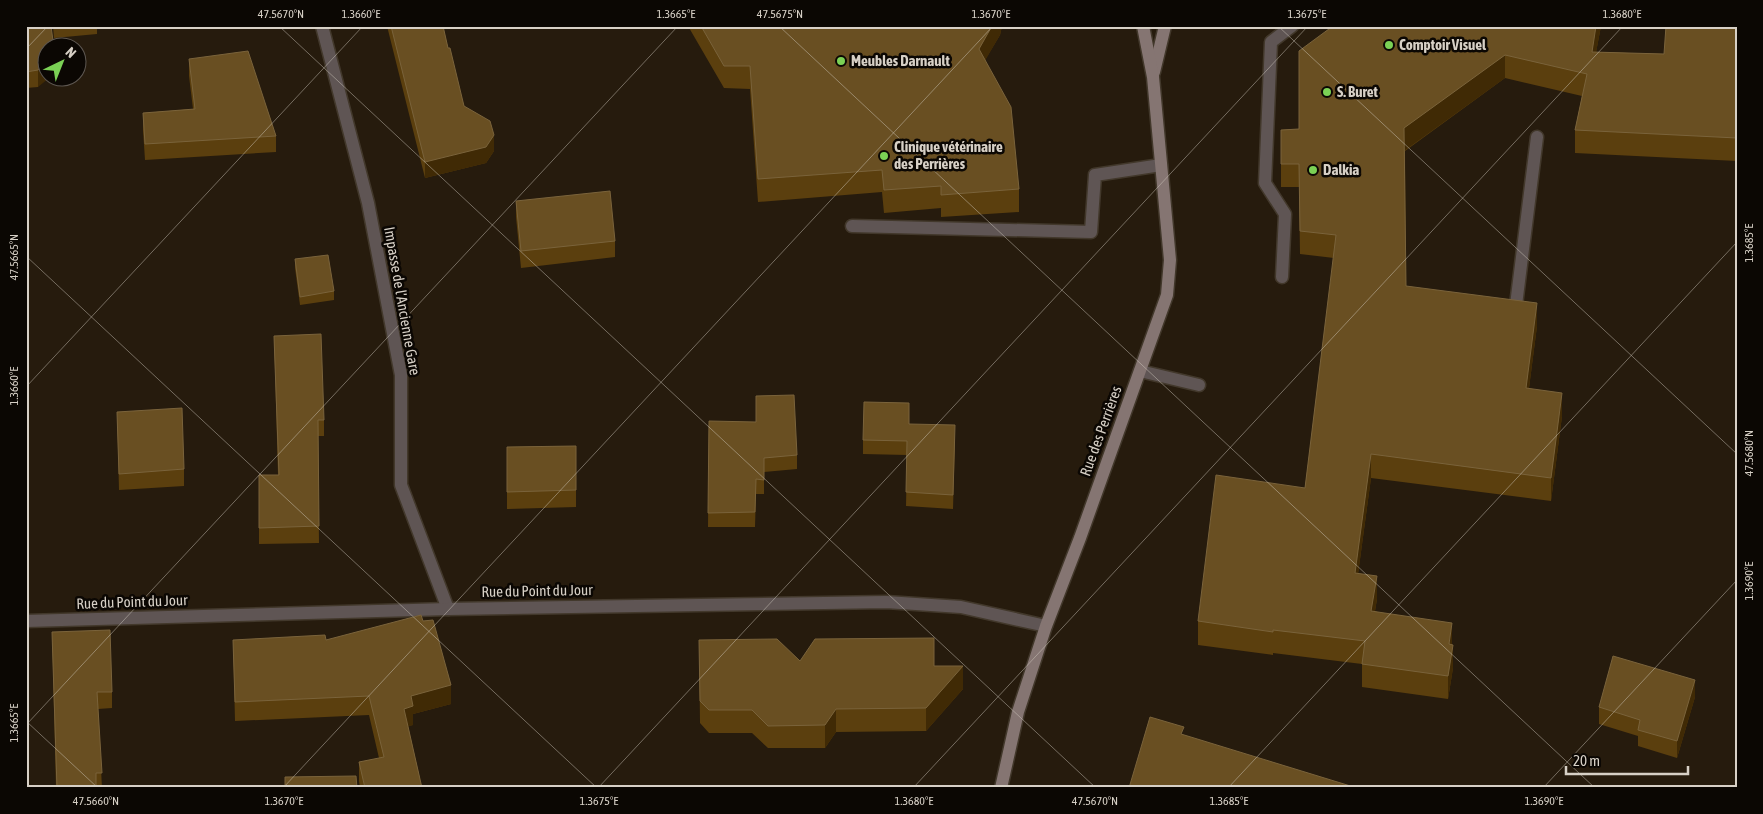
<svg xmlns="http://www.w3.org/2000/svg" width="1763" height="814" viewBox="0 0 1763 814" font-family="'Asap Condensed',sans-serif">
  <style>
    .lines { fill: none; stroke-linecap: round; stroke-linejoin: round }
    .lane-casing { stroke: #42382b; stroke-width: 15 }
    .street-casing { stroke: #42382b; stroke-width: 15 }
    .secondary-casing { stroke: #42382b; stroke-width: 15 }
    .lane { stroke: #5f5554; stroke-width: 12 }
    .street { stroke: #5f5554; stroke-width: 12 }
    .secondary { stroke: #857572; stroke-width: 12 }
    .wall { fill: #5b3f0e }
    .shaded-wall { fill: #402a05 }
    .building { fill: #694f22; stroke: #7a633b }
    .ticks { fill: none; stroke: #d7d0c6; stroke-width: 1; stroke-opacity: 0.45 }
    .poi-dot { fill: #7bd155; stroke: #0b0703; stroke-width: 2 }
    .labels { text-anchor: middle; stroke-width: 5; stroke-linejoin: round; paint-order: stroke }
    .poi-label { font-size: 15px; font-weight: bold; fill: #d7d0c6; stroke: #0b0703; text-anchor: start }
    .street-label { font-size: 15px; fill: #d7d0c6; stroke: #0b0703 }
    .neatline { fill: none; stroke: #d7d0c6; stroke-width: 2 }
    .ticks-label { font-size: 12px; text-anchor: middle; fill: #d7d0c6 }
  </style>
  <rect width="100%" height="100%" fill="#261b0d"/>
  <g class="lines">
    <defs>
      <g id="lane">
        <polyline points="322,26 368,203 401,375 401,485 448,609"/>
        <polyline points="852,226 1091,232 1095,175 1161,165"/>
        <polyline points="1282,277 1285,214 1265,183 1271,42 1292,26"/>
        <polyline points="1515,313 1537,137"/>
        <polyline points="1140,371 1199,385"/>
      </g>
      <polyline id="street" points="26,621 448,609 886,602 961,607 1046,626"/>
      <g id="secondary">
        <polyline points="1154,72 1165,26"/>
        <polyline points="1001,788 1018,712 1046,626 1080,538 1167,295 1170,260 1153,77 1143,26"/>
      </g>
    </defs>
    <use href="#lane" class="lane-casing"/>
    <use href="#street" class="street-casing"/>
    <use href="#secondary" class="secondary-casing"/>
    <use href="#lane" class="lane"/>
    <use href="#street" class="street"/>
    <use href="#secondary" class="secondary"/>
  </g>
  <g class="wall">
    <polygon points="26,26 51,26 38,87 26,88"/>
    <polygon points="53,26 97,26 97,34 54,38"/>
    <polygon points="387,26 443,26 448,48 464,106 494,151 486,163 425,178"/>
    <polygon points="688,26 1002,26 1000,35 985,60 1019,189 1019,212 941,217 941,208 884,213 882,192 758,202 750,89 724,88"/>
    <polygon points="1333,26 1601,26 1596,52 1664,54 1737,26 1737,161 1575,153 1575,130 1582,96 1505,78 1405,151 1406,286 1537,326 1529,388 1562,416 1551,501 1371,478 1358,574 1377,599 1375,611 1452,644 1453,668 1448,699 1362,687 1362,664 1273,653 1273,655 1198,645 1198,621 1305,488 1334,258 1300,254 1299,187 1281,187 1281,130 1299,129"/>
    <polygon points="189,59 276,136 276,152 145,160 143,130 143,113 193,109 189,76"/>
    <polygon points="516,201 615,241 615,257 521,268 516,217"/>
    <polygon points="295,259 334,291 334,300 300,305 295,268"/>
    <polygon points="274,336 324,420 324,436 318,436 319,543 259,544 259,475 278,475"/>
    <polygon points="117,412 184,469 184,486 119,490"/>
    <polygon points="709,421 797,455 797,469 764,472 764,494 756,494 755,527 708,527"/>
    <polygon points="909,424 955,439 953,509 906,506 907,455 863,454 863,440"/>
    <polygon points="576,446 576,507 507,509 507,447"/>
    <polygon points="52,632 112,692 112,708 98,709 102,788 56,788"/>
    <polygon points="233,640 326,640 451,704 413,714 413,725 408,726 422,788 360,788 359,781 359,762 379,758 369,715 235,721"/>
    <polygon points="699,640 800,661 934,666 963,689 926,731 836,732 825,748 768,748 752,733 709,733 700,723"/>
    <polygon points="1695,697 1677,758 1638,746 1638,736 1599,724 1599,707"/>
  </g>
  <g class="shaded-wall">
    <polygon points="992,26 1002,26 1000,35 979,71 979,49"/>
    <polygon points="1596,26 1601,26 1592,75 1592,52"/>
    <polygon points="1505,55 1505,78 1404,151 1404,128"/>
    <polygon points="48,62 48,78 49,78 38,87 38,70"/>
    <polygon points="494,135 494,151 486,163 425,178 425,162"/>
    <polygon points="1537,303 1537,326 1526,411 1526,388"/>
    <polygon points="1562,393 1562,416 1551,501 1551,478"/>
    <polygon points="1371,454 1371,478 1355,596 1355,573"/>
    <polygon points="1377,576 1377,599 1371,634 1371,611"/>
    <polygon points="1452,623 1452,646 1449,644"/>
    <polygon points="1453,645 1453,668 1448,699 1448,676"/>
    <polygon points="963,666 963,689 926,731 926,708"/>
    <polygon points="1695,680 1695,697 1677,758 1677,741"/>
    <polygon points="451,685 451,704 413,714 413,725 404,728 404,709 411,696"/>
    <polygon points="836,709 836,732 825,748 825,725"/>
  </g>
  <g class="building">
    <polygon points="26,26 51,26 54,48 48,48 48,62 38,70 26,72"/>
    <polygon points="391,26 443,26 448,48 450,48 464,106 490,121 494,135 486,147 425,162"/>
    <polygon points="701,26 992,26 979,49 1011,107 1019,189 941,195 941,186 884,190 882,170 758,179 750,66 724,66"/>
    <polygon points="1333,26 1596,26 1592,52 1664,54 1666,26 1737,26 1737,138 1575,130 1587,74 1505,55 1404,128 1406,286 1537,303 1526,388 1562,393 1551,478 1371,454 1355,573 1377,576 1371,611 1452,623 1449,644 1453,645 1448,676 1362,664 1365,641 1273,630 1273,632 1198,621 1216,475 1305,488 1336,235 1300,231 1299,164 1281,164 1281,130 1299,129 1299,51"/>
    <polygon points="248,51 276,136 145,144 143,113 195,109 189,59"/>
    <polygon points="610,191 615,241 521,251 516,201"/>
    <polygon points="328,255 334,291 300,297 295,259"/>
    <polygon points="321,334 324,420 318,420 319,526 259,528 259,475 279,475 274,336"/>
    <polygon points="794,395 797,455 764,458 764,480 756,479 755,512 708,513 709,421 756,422 756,396"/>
    <polygon points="864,402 909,403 909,424 955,425 953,495 906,492 907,441 863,440"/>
    <polygon points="182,408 184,469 119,474 117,412"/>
    <polygon points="576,446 576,490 507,492 507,447"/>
    <polygon points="421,615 423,621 433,620 451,685 411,696 413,706 404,709 422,788 365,788 359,762 384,757 369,696 235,702 233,640 325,635 326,640"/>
    <polygon points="110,630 112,692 97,692 102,773 96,773 96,788 57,788 52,632"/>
    <polygon points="934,638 934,666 963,666 926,708 836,709 825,725 768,726 752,710 709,710 700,701 699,640 777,639 800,661 815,639"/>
    <polygon points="1613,656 1695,680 1677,741 1638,730 1640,720 1599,707"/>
    <polygon points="1150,717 1184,727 1181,734 1357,788 1129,788"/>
    <polygon points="356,776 357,788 285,788 285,777"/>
  </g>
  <path class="ticks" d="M279,26L1096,788M779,26L1595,788M1278,26L1737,454M26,49L48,26M26,256L597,788M26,387L363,26M26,721L98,788M26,725L678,26M283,788L993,26M598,788L1308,26M913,788L1623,26M1228,788L1737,242M1543,788L1737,580"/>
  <g class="poi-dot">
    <circle cx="1389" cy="45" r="5"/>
    <circle cx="841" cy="61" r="5"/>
    <circle cx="1327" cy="92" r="5"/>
    <circle cx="884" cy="156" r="5"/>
    <circle cx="1313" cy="170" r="5"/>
  </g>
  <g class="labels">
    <g class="poi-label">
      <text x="1399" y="50">Comptoir Visuel</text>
      <text x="851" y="66">Meubles Darnault</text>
      <text x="1337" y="97">S. Buret</text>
      <text x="894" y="152">Clinique vétérinaire<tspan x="894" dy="17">des Perrières</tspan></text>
      <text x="1323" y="175">Dalkia</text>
    </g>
    <g class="street-label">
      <text transform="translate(402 301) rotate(80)" y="5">Impasse de l’Ancienne Gare</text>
      <text transform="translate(1101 431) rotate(-70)" y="5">Rue des Perrières</text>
      <text transform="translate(537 591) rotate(-1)" y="5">Rue du Point du Jour</text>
      <text transform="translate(132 602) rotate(-2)" y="5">Rue du Point du Jour</text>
    </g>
  </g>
  <rect width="1763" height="814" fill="none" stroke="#0b0703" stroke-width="55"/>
  <g transform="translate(62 62) rotate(43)"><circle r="24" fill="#0b0703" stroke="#5d5751"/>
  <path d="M0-4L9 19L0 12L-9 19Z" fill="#7bd155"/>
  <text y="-8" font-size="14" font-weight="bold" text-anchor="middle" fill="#d7d0c6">N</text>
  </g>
  <path d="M1566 766v8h122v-8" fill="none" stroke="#d7d0c6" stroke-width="2.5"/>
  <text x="1573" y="766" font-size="15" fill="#d7d0c6" stroke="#0b0703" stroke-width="4" paint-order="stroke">20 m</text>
  <rect x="28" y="28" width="1708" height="758" class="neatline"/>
  <g class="ticks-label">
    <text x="281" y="18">47.5670°N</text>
    <text x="361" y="18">1.3660°E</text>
    <text x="676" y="18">1.3665°E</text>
    <text x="780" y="18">47.5675°N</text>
    <text x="991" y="18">1.3670°E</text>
    <text x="1307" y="18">1.3675°E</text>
    <text x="1622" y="18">1.3680°E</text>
    <text transform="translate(1749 243) rotate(-90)" y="4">1.3685°E</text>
    <text transform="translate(14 257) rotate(-90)" y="4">47.5665°N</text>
    <text transform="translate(14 386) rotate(-90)" y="4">1.3660°E</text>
    <text transform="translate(1749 453) rotate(-90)" y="4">47.5680°N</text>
    <text transform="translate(1749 581) rotate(-90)" y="4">1.3690°E</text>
    <text transform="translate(14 723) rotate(-90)" y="4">1.3665°E</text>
    <text x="96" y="805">47.5660°N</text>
    <text x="284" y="805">1.3670°E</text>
    <text x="599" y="805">1.3675°E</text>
    <text x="914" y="805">1.3680°E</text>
    <text x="1095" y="805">47.5670°N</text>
    <text x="1229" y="805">1.3685°E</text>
    <text x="1544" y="805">1.3690°E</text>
  </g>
</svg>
